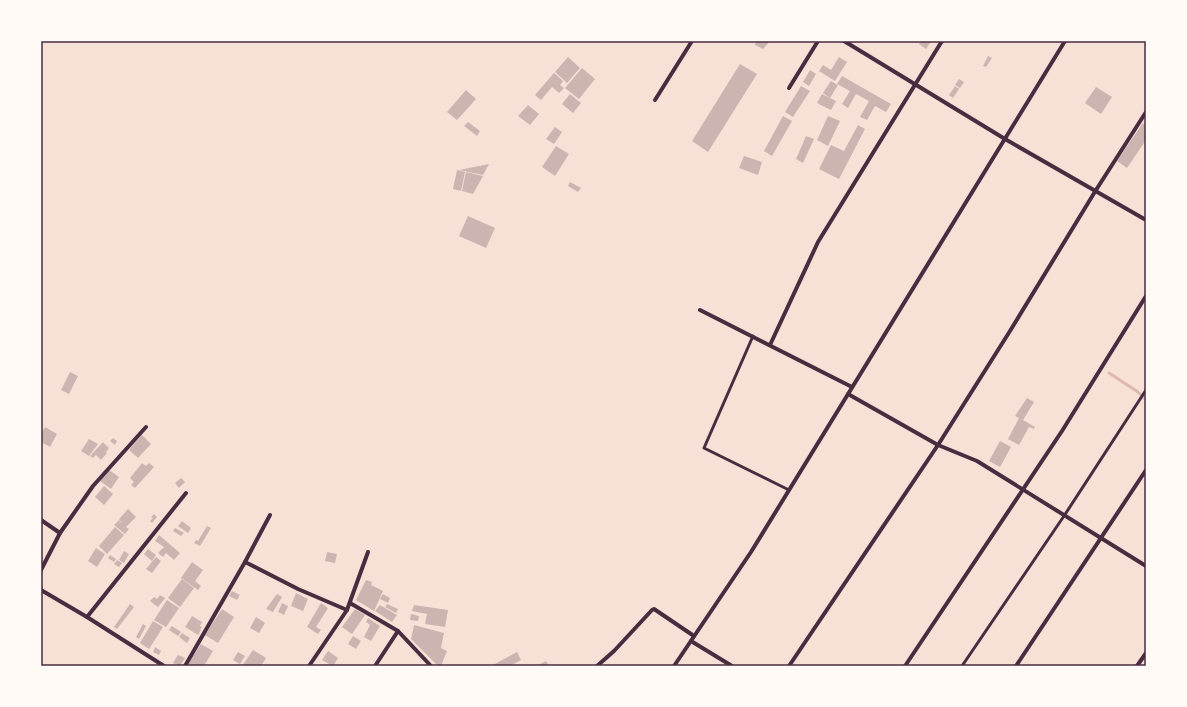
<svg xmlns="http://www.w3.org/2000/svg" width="1187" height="707" viewBox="0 0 1187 707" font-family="'Alegreya Sans',sans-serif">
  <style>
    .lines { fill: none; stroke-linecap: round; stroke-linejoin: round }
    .stream { stroke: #dcb8b0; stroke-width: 3 }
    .building { fill: #ccb4b1 }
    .service { stroke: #4a2c40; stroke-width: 3 }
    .minor { stroke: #4a2c40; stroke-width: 4 }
    .neatline { fill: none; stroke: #4a2c40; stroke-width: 1.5 }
  </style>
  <rect width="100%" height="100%" fill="#f7e1d7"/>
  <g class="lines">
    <polyline class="stream" points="1109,373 1138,392 1146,400"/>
  </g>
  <g class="building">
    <polygon points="756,41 770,41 763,49 755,45"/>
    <polygon points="921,41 931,41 926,49 919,44"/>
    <polygon points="988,56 992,58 986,67 983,66"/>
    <polygon points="568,57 580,68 567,83 555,72"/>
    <polygon points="839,57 847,62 835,81 819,71 823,65 831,70"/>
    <polygon points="740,64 757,74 708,152 692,141"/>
    <polygon points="582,68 595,79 579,99 565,88"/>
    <polygon points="810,70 816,74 809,86 803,82"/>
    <polygon points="554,73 563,81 560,85 564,88 559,93 552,87 541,100 535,95"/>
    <polygon points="842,76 891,104 886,112 875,106 867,120 860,117 869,101 856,94 848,108 842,104 850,91 837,84"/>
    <polygon points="959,79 964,82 960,88 955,85"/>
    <polygon points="831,81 838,85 830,98 823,93"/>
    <polygon points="801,86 810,91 793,117 785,112"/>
    <polygon points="955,86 959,89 953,98 949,95"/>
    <polygon points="1096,87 1112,97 1101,114 1085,103"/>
    <polygon points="466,90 476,99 457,120 447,112"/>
    <polygon points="570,94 581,103 573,113 562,104"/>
    <polygon points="822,94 836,101 831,110 817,103"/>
    <polygon points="528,105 539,114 530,125 518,116"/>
    <polygon points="783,116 792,121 772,156 764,151"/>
    <polygon points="828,116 840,121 828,146 817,140"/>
    <polygon points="468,122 480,131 477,136 464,126"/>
    <polygon points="1143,123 1146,126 1146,140 1127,168 1117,161"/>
    <polygon points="858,125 865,129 839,179 819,169 831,145 844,151"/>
    <polygon points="555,127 562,132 554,144 546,139"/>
    <polygon points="806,136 814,139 803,163 796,159"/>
    <polygon points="556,146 569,154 555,176 542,167"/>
    <polygon points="744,156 762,162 758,175 739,168"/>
    <polygon points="489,164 483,175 459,170"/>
    <polygon points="457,170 465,172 461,191 453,189"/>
    <polygon points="466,172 483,176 473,194 462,191"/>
    <polygon points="570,182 581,188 578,192 568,186"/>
    <polygon points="468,216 495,228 486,248 459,236"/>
    <polygon points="70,372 78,376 69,394 61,390"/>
    <polygon points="1027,398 1034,402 1023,420 1035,427 1034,429 1029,427 1019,445 1008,439 1019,418 1015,416"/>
    <polygon points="45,427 57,434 50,447 41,442 41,434"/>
    <polygon points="142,435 151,444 138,458 129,450"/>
    <polygon points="113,438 117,441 115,445 110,441"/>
    <polygon points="89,439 98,444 89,456 81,451"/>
    <polygon points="1000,441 1011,447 1000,467 989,461"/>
    <polygon points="103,442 109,448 106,452 107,453 101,460 96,455 93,458 90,456"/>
    <polygon points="142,463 146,466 149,463 154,467 135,488 131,485 134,482 130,478"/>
    <polygon points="109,470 119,477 111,489 100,481"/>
    <polygon points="181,478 185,482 179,488 175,483"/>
    <polygon points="104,486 113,494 104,505 95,497"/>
    <polygon points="128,509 136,517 126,527 129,529 125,534 114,525 119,520 123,524 119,519"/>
    <polygon points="154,514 157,517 152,523 150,521 153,518 151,517"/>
    <polygon points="182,521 191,528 188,533 178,526"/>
    <polygon points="207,526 211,528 200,546 194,543 196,540 198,541"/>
    <polygon points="115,527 124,535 107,554 99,546"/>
    <polygon points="175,528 184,533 181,536 173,531"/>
    <polygon points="159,535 180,553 174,560 166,553 163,557 158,553 164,547 155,541"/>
    <polygon points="96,548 105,554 97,567 88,561"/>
    <polygon points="148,549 156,555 152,561 144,554"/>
    <polygon points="124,551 129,554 124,563 119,560"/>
    <polygon points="327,552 337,554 335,563 325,561"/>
    <polygon points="110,555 116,559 114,562 108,558"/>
    <polygon points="156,557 161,561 152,573 146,569"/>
    <polygon points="117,560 122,563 119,567 114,564"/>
    <polygon points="192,562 203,570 195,581 201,586 198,590 181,578"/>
    <polygon points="182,579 194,588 180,607 168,598"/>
    <polygon points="366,580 372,582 371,585 383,591 374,611 356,600"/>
    <polygon points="232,591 240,595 237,600 229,596"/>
    <polygon points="296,593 308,599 303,611 291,606"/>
    <polygon points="277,594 282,597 273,612 266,609"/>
    <polygon points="383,594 390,598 388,603 380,599"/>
    <polygon points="160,595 165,598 158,607 150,601 154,597 157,599"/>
    <polygon points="167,600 179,608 166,627 154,620"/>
    <polygon points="282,603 288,606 284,615 278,612"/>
    <polygon points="321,603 328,608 316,627 321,630 318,634 307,627"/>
    <polygon points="130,604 134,607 117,629 114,627"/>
    <polygon points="387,604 398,609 396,613 385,607"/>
    <polygon points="380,605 397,615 392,622 375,611"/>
    <polygon points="414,605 448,610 445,627 425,624 427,614 412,611"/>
    <polygon points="222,609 234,617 218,643 205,635"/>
    <polygon points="355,609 365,615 352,634 342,627"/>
    <polygon points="411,614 419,616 418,621 410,620"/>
    <polygon points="192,616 202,622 200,626 202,627 200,630 201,630 198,635 185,627"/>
    <polygon points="256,617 265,623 259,633 250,628"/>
    <polygon points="368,618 380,626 371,641 364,637 370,625 366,622"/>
    <polygon points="153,621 163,627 149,649 140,643"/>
    <polygon points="143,624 146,626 139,639 136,637"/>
    <polygon points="414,625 444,633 441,648 447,651 441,666 438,666 411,639"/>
    <polygon points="172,626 181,632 178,636 169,630"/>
    <polygon points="182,633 190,638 187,643 179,637"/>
    <polygon points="353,636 361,641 356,649 348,644"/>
    <polygon points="201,644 213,651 204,666 187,666"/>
    <polygon points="155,647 161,651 159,655 153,652"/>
    <polygon points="253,650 266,658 261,666 242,666"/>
    <polygon points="328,651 338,658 333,666 322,660"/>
    <polygon points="238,652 245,656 240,664 233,660"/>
    <polygon points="517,652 521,660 510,666 491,666"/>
    <polygon points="178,655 185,658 180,666 173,663"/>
    <polygon points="546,661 549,666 539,666 538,665"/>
  </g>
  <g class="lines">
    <g class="service">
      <polyline points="753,336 704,448 789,490"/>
      <polyline points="962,666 1064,516 1146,390"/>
    </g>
    <g class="minor">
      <polyline points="844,41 1005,139 1146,220"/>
      <polyline points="789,88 818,41"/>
      <polyline points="655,100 692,41"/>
      <polyline points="700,310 852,387"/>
      <polyline points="770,345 818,242 942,41"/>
      <polyline points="848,394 938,445 977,461 1146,566"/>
      <polyline points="41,520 60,533"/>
      <polyline points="245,562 298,589 347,610"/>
      <polyline points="41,570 60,533 93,486 146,427"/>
      <polyline points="41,590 87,617 164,666"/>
      <polyline points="350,603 398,631"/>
      <polyline points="87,617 186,493"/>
      <polyline points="691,641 732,666"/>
      <polyline points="185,666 245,562 270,515"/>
      <polyline points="309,666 347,610 368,552"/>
      <polyline points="375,666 398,631 431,666"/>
      <polyline points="597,666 614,651 652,610 654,609 694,636"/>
      <polyline points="674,666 751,552 1065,41"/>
      <polyline points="789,666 938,445 1010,331 1096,190 1146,112"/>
      <polyline points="905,666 1062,431 1146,296"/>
      <polyline points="1016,666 1146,470"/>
      <polyline points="1137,666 1146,653"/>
    </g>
  </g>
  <rect width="1187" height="707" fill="none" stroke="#fffaf5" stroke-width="84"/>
  <rect x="42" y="42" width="1103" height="623" class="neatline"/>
</svg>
